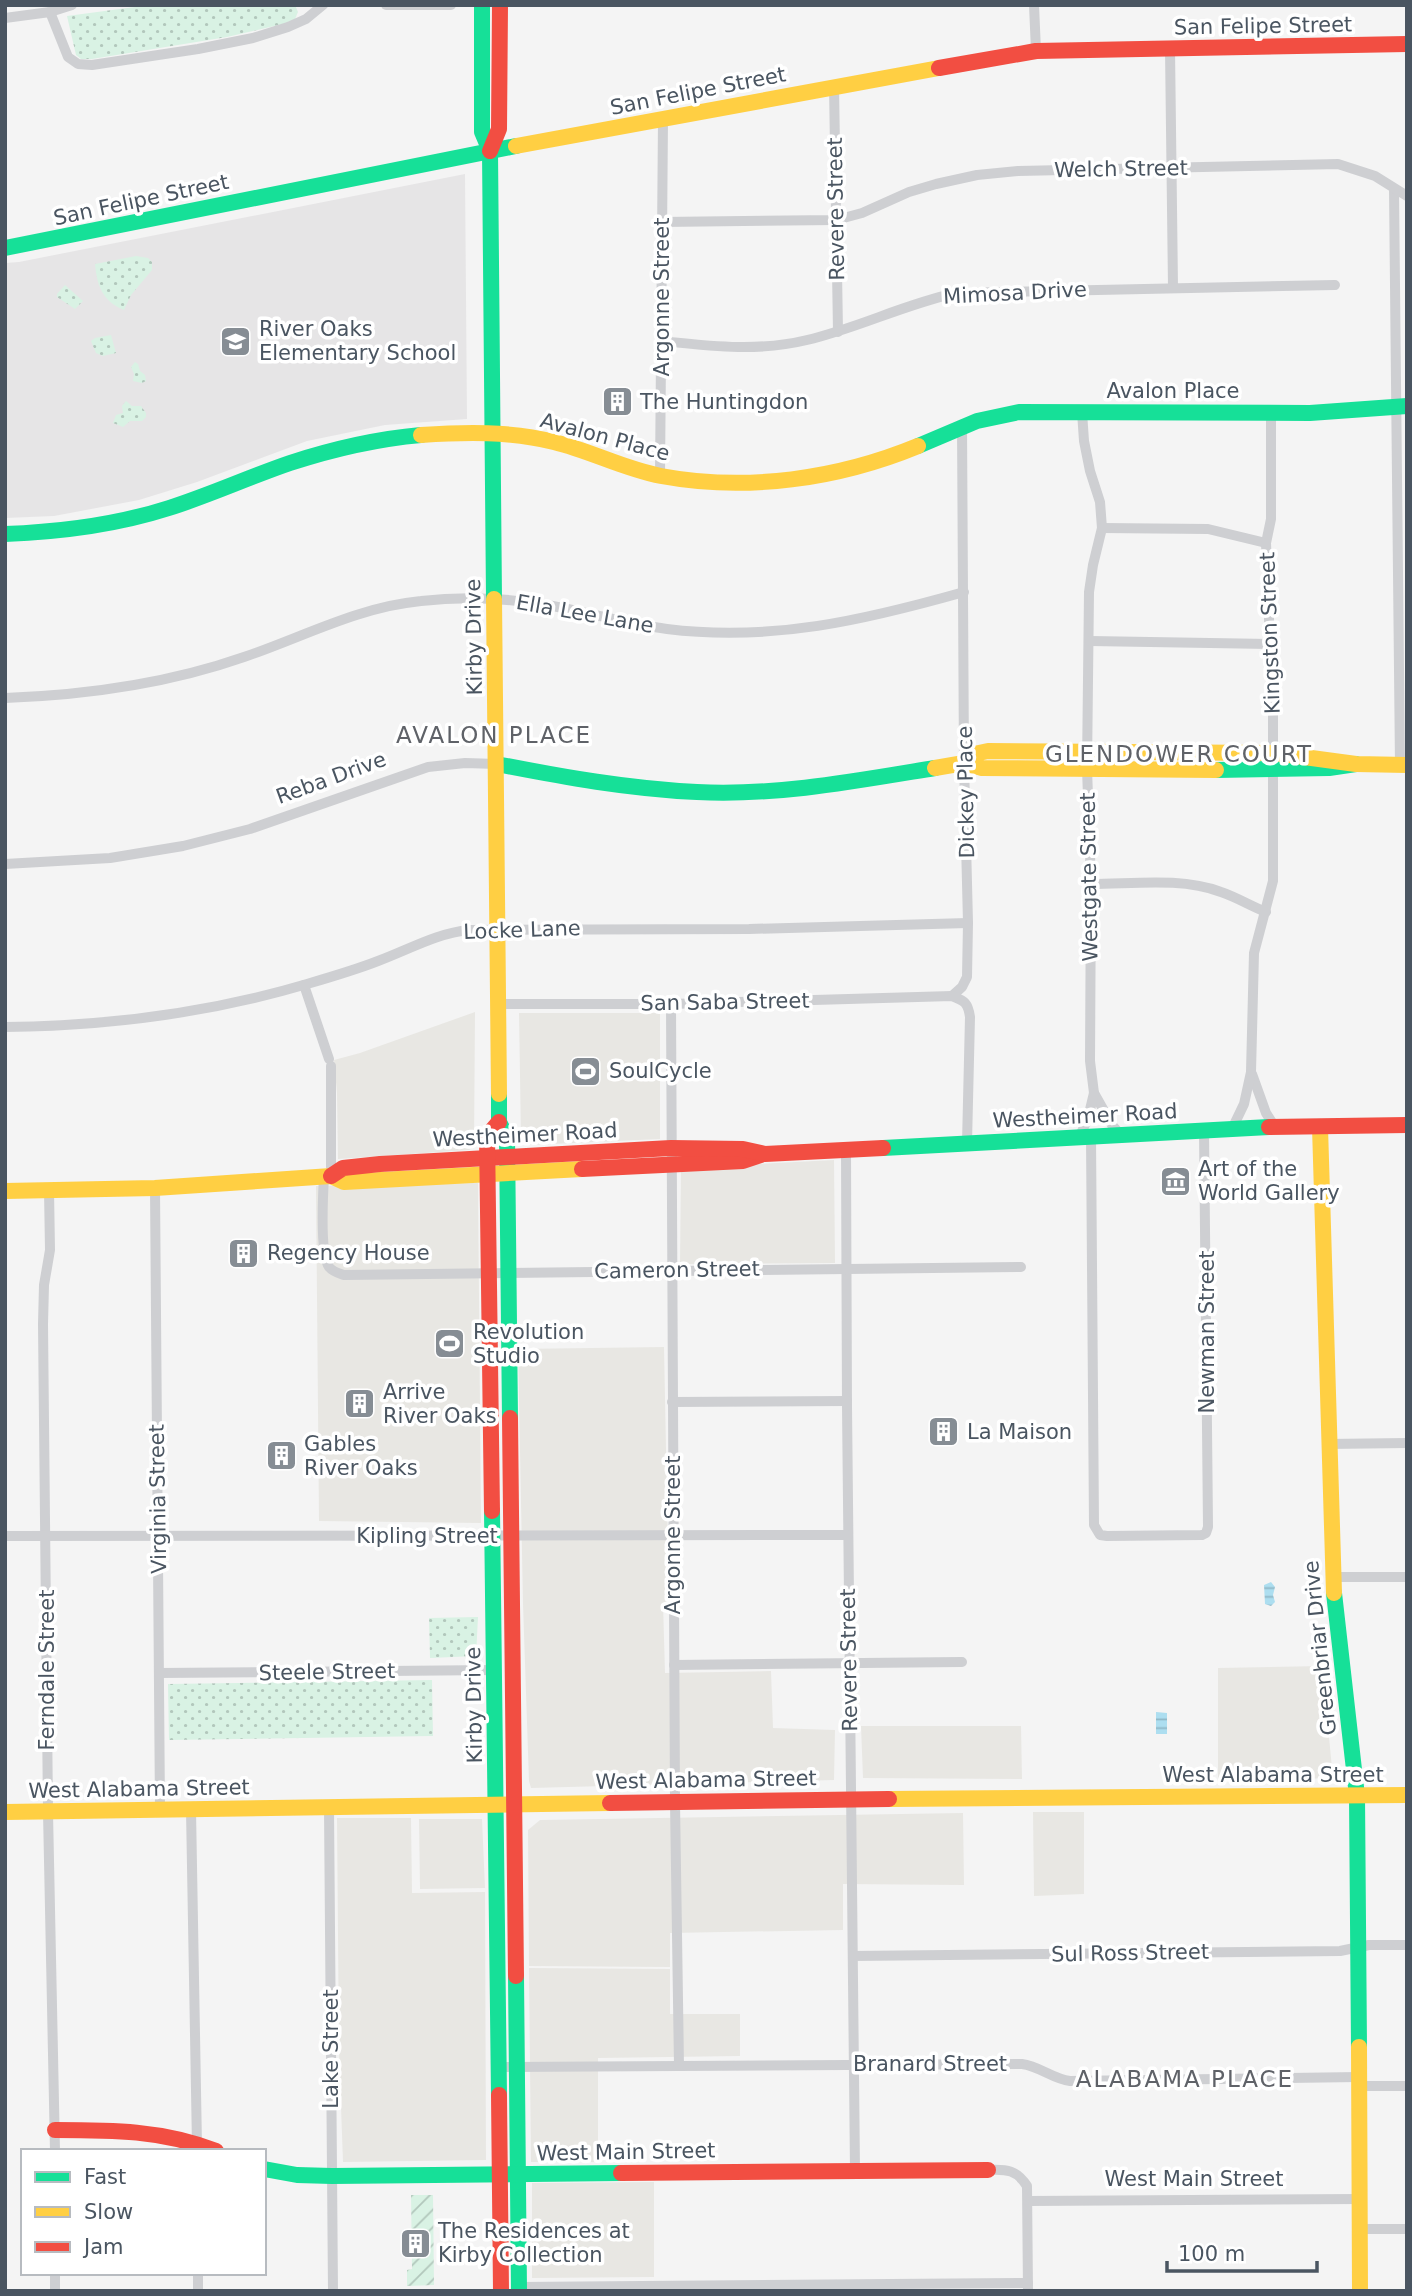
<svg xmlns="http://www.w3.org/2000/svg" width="1412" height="2296" viewBox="0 0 1412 2296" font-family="'DejaVu Sans',sans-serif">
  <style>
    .commercial { fill: #e8e7e3 }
    .education { fill: #e6e5e6 }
    .grass { fill: url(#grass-dots) }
    .garden { fill: url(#garden-furrows) }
    .water { fill: url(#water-rules) }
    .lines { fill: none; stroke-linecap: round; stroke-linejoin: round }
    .street { stroke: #cecfd2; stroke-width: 10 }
    .fast { stroke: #16e098; stroke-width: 16 }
    .slow { stroke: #ffcf43; stroke-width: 16 }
    .jam { stroke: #f24e42; stroke-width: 16 }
    .labels { text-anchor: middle; stroke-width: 7; stroke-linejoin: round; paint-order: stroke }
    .street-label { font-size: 21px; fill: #4a5561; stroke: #fff }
    .poi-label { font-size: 21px; fill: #4a5561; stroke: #fff; text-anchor: start }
    .neighbourhood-label { font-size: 23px; letter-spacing: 2px; fill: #5f6268; stroke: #fff }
  </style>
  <defs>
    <pattern id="grass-dots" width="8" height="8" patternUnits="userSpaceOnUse" patternTransform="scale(1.75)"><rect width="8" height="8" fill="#d9f2e4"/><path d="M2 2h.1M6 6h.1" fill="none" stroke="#b2c7bc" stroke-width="1.8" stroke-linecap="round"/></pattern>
    <pattern id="garden-furrows" width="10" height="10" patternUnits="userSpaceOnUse" patternTransform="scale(1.75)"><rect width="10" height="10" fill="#d9f2e4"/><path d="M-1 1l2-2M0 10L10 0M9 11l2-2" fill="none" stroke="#b2c7bc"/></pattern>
    <pattern id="water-rules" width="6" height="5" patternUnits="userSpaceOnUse" patternTransform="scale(1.75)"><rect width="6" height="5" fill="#addef0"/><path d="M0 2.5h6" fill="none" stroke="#8fb7c6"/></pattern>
  </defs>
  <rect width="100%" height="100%" fill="#f4f4f4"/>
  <g class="commercial">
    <polygon points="475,1012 474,1147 469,1150 338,1159 337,1093 334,1060 360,1053"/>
    <polygon points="519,1013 660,1013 660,1139 530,1145 521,1138"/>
    <polygon points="834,1160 835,1263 680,1264 681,1168"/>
    <polygon points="478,1183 481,1523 319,1521 316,1186"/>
    <polygon points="664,1347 669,1602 663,1603 665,1673 771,1671 773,1728 835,1730 834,1780 531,1788 529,1781 523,1604 518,1349"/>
    <polygon points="1322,1666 1333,1778 1218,1781 1218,1668"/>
    <polygon points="861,1726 1021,1726 1022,1779 863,1778"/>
    <polygon points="1033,1812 1084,1812 1084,1894 1034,1896"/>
    <polygon points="963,1813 964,1885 843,1884 843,1930 670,1933 670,1967 529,1966 528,1830 540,1820"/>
    <polygon points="337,1818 411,1818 412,1893 485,1892 486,2160 343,2162 339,2051"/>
    <polygon points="419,1819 482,1819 485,1888 420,1889"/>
    <polygon points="529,1968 670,1969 670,2014 740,2014 740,2056 598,2058 598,2162 531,2162"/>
    <polygon points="654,2182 654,2277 532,2278 532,2183"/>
  </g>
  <polygon class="education" points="465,174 467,419 385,425 307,441 197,482 139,500 54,516 5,518 5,263 19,262"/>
  <g class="grass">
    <polygon points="150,5 295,5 298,12 295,19 283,24 227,37 92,59 81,59 76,55 67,16"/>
    <path d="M136,256L148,258L152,262V270L131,295L124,310C102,301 97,285 95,264Z"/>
    <polygon points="65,285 83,301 75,309 57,297 57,294"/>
    <polygon points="111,335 116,353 103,356 96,353 91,341 95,338"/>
    <polygon points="135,362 138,364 140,371 145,375 146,381 142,383 133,381 134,374 131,367"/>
    <polygon points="126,401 132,406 141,406 146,413 146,417 142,421 130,421 123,427 113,423 116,415 123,413 122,406"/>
    <polygon points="478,1617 476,1656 430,1658 429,1618"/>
    <polygon points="432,1680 433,1736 169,1740 168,1684"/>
  </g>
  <polygon class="garden" points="411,2195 433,2195 434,2285 407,2286 407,2270 412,2269"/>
  <g class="water">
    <polygon points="1271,1582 1275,1587 1273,1595 1275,1602 1271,1606 1265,1604 1264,1585"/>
    <polygon points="1156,1712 1167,1713 1167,1734 1156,1734"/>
  </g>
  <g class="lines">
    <g class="street">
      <polyline points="386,5 451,5"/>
      <polyline points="1034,5 1036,51"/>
      <polyline points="50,12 68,57 78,64 92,65 198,49 253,38 288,27 306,19 323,5"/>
      <polyline points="5,18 50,12 72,5"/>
      <polyline points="1170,49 1173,287"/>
      <polyline points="834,86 838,332"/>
      <polyline points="1394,189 1400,765"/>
      <polyline points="662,222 836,220 862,213 909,192 936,184 977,175 1018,171 1338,164 1375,176 1407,196"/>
      <path d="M661,341C710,346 758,352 807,340C858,328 905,304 956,293L1335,285"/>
      <polyline points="1082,412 1084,441 1090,471 1100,502 1102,528 1093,565 1089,592 1087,768 1091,884 1090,1061 1094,1093 1112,1125 1121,1135"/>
      <polyline points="660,476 663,119"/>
      <polyline points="1102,528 1208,529 1266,543"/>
      <polyline points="1090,641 1270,644"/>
      <path d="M5,698C87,695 167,684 244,657C303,637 358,607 421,601C463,596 506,598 547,605C587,612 627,624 667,629C772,642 865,620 964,592"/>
      <polyline points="5,864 110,858 183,846 250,829 428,767 465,763 497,764"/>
      <path d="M1091,884C1133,884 1181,877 1221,892C1236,897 1251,906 1266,912"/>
      <polyline points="304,985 329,1059"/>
      <polyline points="952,996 962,987 967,977 968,923 964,763 962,425"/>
      <path d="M499,1004H671L952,996C965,1001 968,1003 970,1017L967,1143"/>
      <polyline points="671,1004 675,1802 679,2066"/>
      <path d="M5,1027C107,1026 209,1013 307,984C331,977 355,970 378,961C408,950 437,933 469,930L749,929L968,923"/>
      <polyline points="331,1066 331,1176"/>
      <polyline points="1252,1074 1266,1113 1275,1127"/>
      <polyline points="1232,1129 1244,1104 1251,1072 1254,953 1273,881 1273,663 1270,644 1266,543 1271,519 1271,413"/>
      <polyline points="1091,1137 1094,1525 1100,1535 1107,1536 1202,1535 1206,1533 1208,1527 1204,1130"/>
      <polyline points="1079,1138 1088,1118 1094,1093"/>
      <polyline points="846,1150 847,1406 855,2171"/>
      <path d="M324,1176C323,1194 320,1254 329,1267C333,1272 338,1273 344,1275L1021,1267"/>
      <polyline points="155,1188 160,1810"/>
      <polyline points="49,1190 50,1250 44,1285 43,1324 48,1812 55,2151"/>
      <polyline points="672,1402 847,1401"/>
      <polyline points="1327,1444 1407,1443"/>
      <polyline points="5,1536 848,1535"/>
      <polyline points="1332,1577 1407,1577"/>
      <polyline points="674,1665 962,1662"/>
      <polyline points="159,1673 494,1670"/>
      <polyline points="329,1808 333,2291"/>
      <polyline points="191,1810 197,2146"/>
      <polyline points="853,1956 1340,1951 1369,1945 1407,1945"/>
      <path d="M498,2067L1022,2064C1039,2066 1053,2079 1070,2081L1359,2077"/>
      <polyline points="1359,2086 1407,2086"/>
      <path d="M988,2170C1007,2169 1017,2170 1027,2186L1028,2291"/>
      <polyline points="1028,2201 1360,2199"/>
      <polyline points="1360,2229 1407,2229"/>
      <polyline points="55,2273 55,2291"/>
      <polyline points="198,2273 198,2291"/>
      <polyline points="519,2287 1028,2283"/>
    </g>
    <g class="fast">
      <polyline points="482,5 482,132 490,151 494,599"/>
      <polyline points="5,248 516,146"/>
      <polyline points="918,446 977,421 1019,412 1310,413 1407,406"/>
      <path d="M5,534C61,532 116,525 169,508C210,495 249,477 290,463C333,449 376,439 421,435"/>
      <path d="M497,764C563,777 630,789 697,792C777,796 856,781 935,768"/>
      <polyline points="1216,770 1329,768 1356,764"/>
      <polyline points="499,1094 499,1122 507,1138 510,1418"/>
      <polyline points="883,1148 1269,1127"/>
      <polyline points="492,1511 499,2095"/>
      <polyline points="1334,1593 1357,1796 1359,2047"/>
      <polyline points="516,1976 519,2291"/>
      <polyline points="264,2169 297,2175 332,2176 621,2173"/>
    </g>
    <g class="slow">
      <polyline points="516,146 939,68"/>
      <path d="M421,435C465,432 511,431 554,442C591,451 624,469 661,476C747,492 838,479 918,446"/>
      <polyline points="494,599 499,1094"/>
      <polyline points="964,763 974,754 988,751 1274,753 1356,764 1407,765"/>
      <polyline points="935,768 964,763 982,768 1216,770"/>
      <polyline points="1320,1127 1334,1593"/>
      <polyline points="5,1191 155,1188 331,1176 344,1182 582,1169"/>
      <polyline points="889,1799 1407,1795"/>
      <polyline points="5,1812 610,1803"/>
      <polyline points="1359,2047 1360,2291"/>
    </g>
    <g class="jam">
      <polyline points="939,68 1036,51 1407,44"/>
      <polyline points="490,151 499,129 500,5"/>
      <polyline points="1269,1127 1407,1125"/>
      <polyline points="582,1169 743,1161 761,1155"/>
      <polyline points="331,1176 343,1168 380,1164 671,1148 743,1149 765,1154 883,1148"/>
      <polyline points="510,1418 516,1976"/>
      <polyline points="492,1511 487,1136 499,1122"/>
      <polyline points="610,1803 889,1799"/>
      <polyline points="499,2095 501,2291"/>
      <path d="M55,2130C111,2130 163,2130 216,2151"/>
      <polyline points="621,2173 988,2170"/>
    </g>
  </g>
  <defs>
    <symbol id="school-square" viewBox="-11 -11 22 22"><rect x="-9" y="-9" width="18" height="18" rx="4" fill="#868d94" stroke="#fff"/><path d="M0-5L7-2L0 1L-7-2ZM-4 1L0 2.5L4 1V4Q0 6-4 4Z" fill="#fff"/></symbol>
    <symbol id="building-square" viewBox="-11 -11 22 22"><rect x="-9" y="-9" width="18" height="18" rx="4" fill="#868d94" stroke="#fff"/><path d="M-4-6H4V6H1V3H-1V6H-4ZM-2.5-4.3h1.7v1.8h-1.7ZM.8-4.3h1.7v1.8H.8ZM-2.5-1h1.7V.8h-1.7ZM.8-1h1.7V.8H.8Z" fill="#fff"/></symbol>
    <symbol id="stadium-square" viewBox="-11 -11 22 22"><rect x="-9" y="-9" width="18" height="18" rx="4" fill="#868d94" stroke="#fff"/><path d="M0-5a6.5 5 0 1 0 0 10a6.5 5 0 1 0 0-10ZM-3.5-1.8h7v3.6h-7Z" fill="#fff"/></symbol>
    <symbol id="museum-square" viewBox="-11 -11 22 22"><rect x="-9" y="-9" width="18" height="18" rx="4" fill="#868d94" stroke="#fff"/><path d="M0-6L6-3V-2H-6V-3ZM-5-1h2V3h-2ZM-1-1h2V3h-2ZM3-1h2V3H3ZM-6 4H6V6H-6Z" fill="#fff"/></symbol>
  </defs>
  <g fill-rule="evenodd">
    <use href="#school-square" x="218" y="324" width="35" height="35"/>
    <use href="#building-square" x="600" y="384" width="35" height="35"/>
    <use href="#stadium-square" x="568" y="1054" width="35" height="35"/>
    <use href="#museum-square" x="1158" y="1164" width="35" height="35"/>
    <use href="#building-square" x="226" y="1236" width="35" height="35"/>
    <use href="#stadium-square" x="432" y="1326" width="35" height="35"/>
    <use href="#building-square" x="342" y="1386" width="35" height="35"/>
    <use href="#building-square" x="926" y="1414" width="35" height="35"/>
    <use href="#building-square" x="264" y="1438" width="35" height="35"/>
    <use href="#building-square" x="398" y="2226" width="35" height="35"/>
  </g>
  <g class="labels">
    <g class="street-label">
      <text transform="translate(1263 26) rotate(-1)" y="7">San Felipe Street</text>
      <text transform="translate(698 91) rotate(-11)" y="7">San Felipe Street</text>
      <text transform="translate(1121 169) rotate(-1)" y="7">Welch Street</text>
      <text transform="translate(141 200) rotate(-12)" y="7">San Felipe Street</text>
      <text transform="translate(836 209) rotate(-91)" y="7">Revere Street</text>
      <text transform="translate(1015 293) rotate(-3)" y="7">Mimosa Drive</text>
      <text transform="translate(662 297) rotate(-90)" y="7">Argonne Street</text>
      <text x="1173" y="398">Avalon Place</text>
      <text transform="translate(605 437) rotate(15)" y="7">Avalon Place</text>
      <text transform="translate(585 614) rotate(10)" y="7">Ella Lee Lane</text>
      <text transform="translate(1270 633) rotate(-92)" y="7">Kingston Street</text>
      <text transform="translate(474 637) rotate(-91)" y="7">Kirby Drive</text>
      <text transform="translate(331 778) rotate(-20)" y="7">Reba Drive</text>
      <text transform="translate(966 792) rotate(-91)" y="7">Dickey Place</text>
      <text transform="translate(1089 877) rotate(-91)" y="7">Westgate Street</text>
      <text transform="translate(522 930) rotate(-2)" y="7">Locke Lane</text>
      <text transform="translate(725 1002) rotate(-1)" y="7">San Saba Street</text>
      <text transform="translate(1085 1116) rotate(-3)" y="7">Westheimer Road</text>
      <text transform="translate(525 1135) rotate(-3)" y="7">Westheimer Road</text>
      <text transform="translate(677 1270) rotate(-1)" y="7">Cameron Street</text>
      <text transform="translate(1207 1332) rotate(-90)" y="7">Newman Street</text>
      <text transform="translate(158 1499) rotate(-91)" y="7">Virginia Street</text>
      <text transform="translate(673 1535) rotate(-90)" y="7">Argonne Street</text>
      <text x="427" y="1543">Kipling Street</text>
      <text transform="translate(1320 1648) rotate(-96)" y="7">Greenbriar Drive</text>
      <text transform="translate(849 1660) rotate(-91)" y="7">Revere Street</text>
      <text transform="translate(47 1670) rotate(-90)" y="7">Ferndale Street</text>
      <text transform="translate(327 1672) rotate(-1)" y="7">Steele Street</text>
      <text transform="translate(474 1705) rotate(-91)" y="7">Kirby Drive</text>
      <text x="1273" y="1782">West Alabama Street</text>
      <text transform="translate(706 1780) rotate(-1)" y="7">West Alabama Street</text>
      <text transform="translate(139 1789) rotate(-1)" y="7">West Alabama Street</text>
      <text transform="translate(1130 1953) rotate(-1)" y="7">Sul Ross Street</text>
      <text transform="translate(331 2049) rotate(-90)" y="7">Lake Street</text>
      <text x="930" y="2071">Branard Street</text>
      <text transform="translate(626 2152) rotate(-1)" y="7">West Main Street</text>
      <text x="1194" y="2186">West Main Street</text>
    </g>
    <g class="poi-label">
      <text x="259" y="336">River Oaks<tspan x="259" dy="24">Elementary School</tspan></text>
      <text x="640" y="409">The Huntingdon</text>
      <text x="609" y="1078">SoulCycle</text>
      <text x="1198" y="1176">Art of the<tspan x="1198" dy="24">World Gallery</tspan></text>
      <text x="267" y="1260">Regency House</text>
      <text x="473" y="1339">Revolution<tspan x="473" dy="24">Studio</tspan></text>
      <text x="383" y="1399">Arrive<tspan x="383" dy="24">River Oaks</tspan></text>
      <text x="967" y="1439">La Maison</text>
      <text x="304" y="1451">Gables<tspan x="304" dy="24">River Oaks</tspan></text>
      <text x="438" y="2238">The Residences at<tspan x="438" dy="24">Kirby Collection</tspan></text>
    </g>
    <g class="neighbourhood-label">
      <text x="494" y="743">AVALON PLACE</text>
      <text x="1179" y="762">GLENDOWER COURT</text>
      <text x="1185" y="2087">ALABAMA PLACE</text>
    </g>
  </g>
  <rect width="1412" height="2296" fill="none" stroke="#4a5561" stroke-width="14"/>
  <rect x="21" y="2149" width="245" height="126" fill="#ffffff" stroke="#b7bbc0" stroke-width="2"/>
  <rect x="35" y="2172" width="35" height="10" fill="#16e098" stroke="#b7bbc0" stroke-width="2"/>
  <text x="84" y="2184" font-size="21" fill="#4a5561">Fast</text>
  <rect x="35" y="2207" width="35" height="10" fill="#ffcf43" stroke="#b7bbc0" stroke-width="2"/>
  <text x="84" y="2219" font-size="21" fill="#4a5561">Slow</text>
  <rect x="35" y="2242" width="35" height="10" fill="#f24e42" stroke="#b7bbc0" stroke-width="2"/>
  <text x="84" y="2254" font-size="21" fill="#4a5561">Jam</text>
  <path d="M1167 2261v10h150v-10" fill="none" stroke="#4a5561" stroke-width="3.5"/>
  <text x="1178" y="2261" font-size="21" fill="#4a5561" stroke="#ffffff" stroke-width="5" paint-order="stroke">100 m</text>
</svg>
